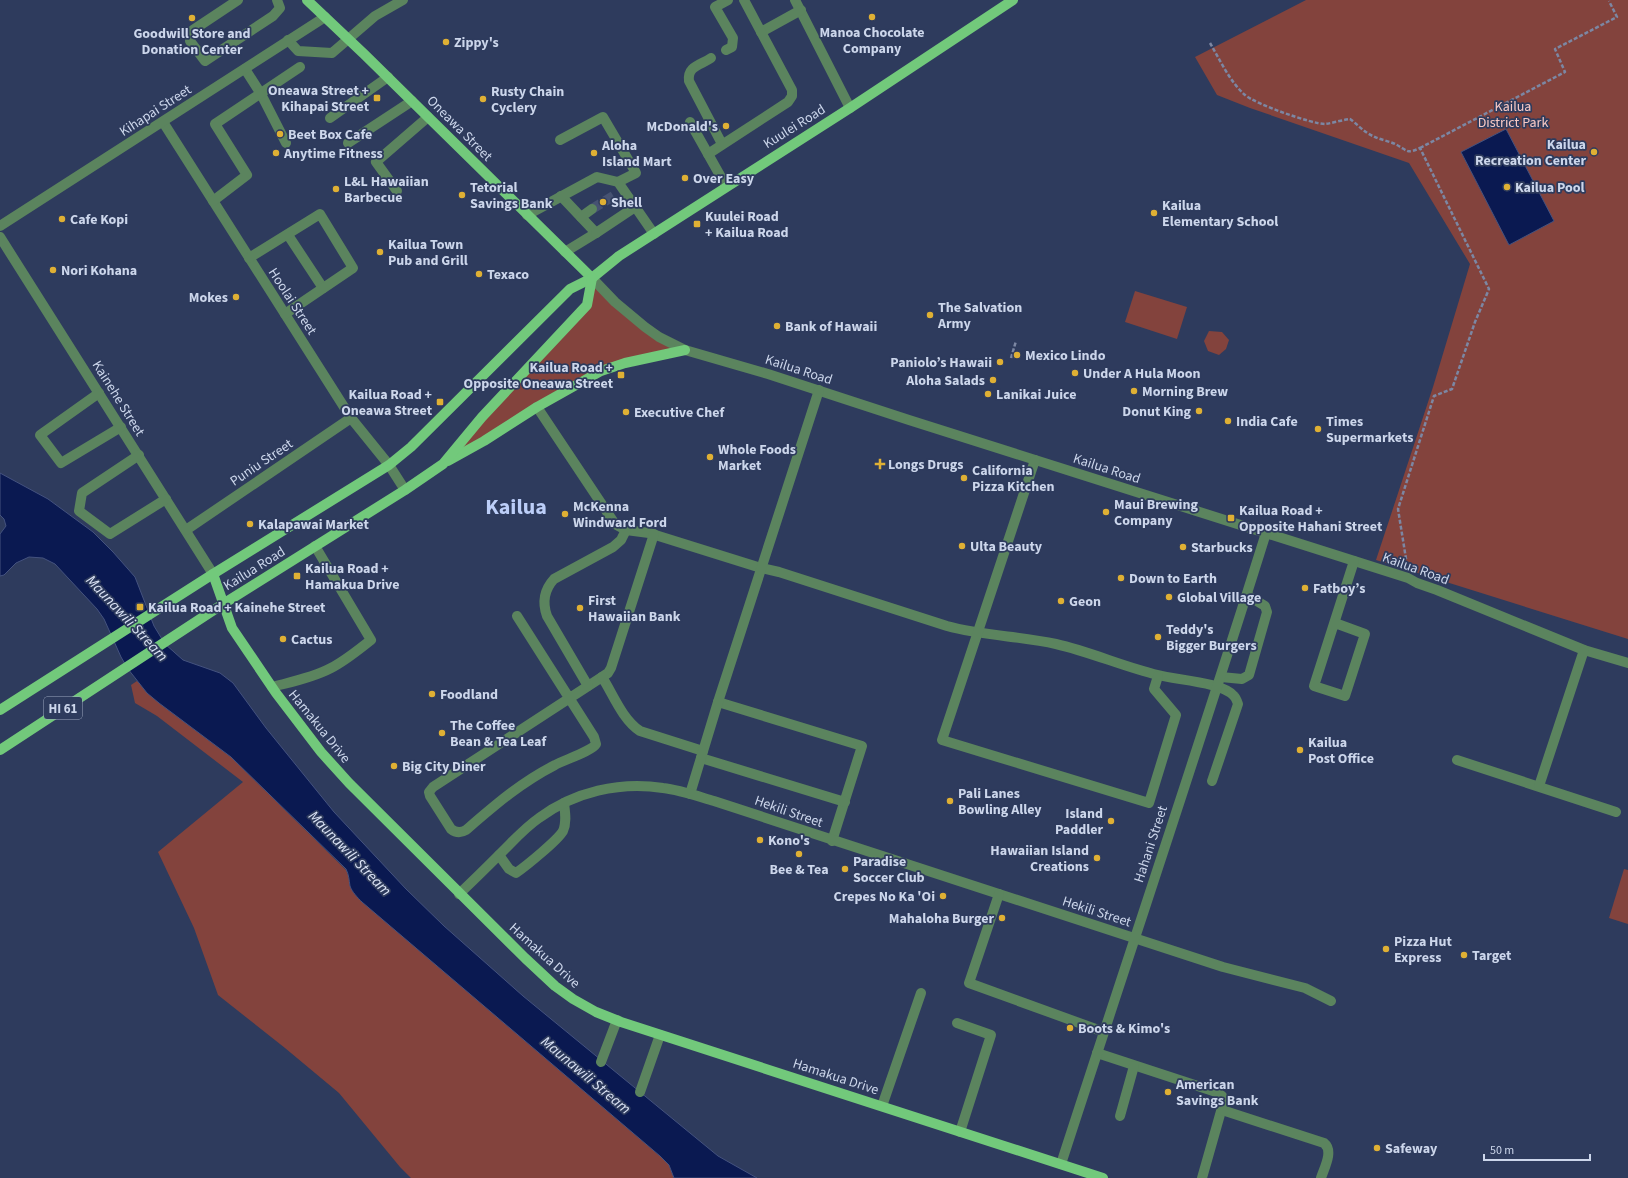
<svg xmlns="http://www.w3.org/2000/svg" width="1628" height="1178" viewBox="0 0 1628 1178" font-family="'Source Sans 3',sans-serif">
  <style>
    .green { fill: #83433d }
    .water { fill: #0a1951; stroke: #44527f }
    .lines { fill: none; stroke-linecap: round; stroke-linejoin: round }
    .minor-tunnel { stroke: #465272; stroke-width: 10; stroke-dasharray: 10 5; stroke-linecap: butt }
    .path { stroke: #7c87a3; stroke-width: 2.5; stroke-dasharray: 4 2; stroke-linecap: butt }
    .minor { stroke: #5b845e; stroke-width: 10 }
    .major { stroke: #72c97b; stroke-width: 10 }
    .poi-dot { fill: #dfb034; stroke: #2e3b5d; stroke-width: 1.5 }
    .labels { text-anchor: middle; stroke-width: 3.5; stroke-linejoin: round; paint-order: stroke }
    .shield { fill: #2e3b5d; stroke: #9da8c0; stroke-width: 1 }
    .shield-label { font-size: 13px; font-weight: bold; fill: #ccd6eb }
    .poi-label { font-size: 14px; font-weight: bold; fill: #ccd6eb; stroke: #2e3b5d; text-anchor: start }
    .park-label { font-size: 14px; fill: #f8c9c4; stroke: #2e3b5d }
    .street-label { font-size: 14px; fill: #ccd6eb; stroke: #2e3b5d }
    .water-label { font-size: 15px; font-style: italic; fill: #dce4f6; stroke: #2e3b5d }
    .town-label { font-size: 22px; font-weight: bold; fill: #bccef8; stroke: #2e3b5d }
  </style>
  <rect width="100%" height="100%" fill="#2e3b5d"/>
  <g class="green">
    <polygon points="1306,0 1628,0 1628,639 1376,560 1433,387 1470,264 1409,163 1250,108 1217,95 1195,57"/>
    <polygon points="592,278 638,322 685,350 625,363 443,464 585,307"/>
    <polygon points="1135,291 1187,307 1177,339 1125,322"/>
    <polygon points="1209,331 1222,332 1229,340 1226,349 1219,355 1208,351 1204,341"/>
    <polygon points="137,681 159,703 231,757 346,870 349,877 351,886 660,1156 669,1165 674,1178 411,1178 400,1167 339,1093 285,1048 218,995 194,928 158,852 243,782 157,716 135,703 131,685"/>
    <polygon points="1624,869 1628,870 1628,924 1609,918"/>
  </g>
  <g class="water">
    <polygon points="1506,129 1554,221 1509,245 1461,152"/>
    <path d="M0,473L48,499L93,532L113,552L135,577L154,626L165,644L183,660L220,673L233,683L266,728L334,812L406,889L444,926L523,996L718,1156L757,1178H674L669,1165L660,1156L362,902C358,898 352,892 350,886C349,880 349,875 346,869L231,757L159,703L147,693L128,669L121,657L104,619L97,609L55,564L43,558L29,557L16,563L4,575L0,576V534L6,526L4,519L0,515Z"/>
  </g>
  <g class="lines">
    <polyline class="minor-tunnel" points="592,209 615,195"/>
    <g class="path">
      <path d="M1210,43C1220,60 1230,82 1245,95C1255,104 1312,124 1325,124C1333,123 1342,120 1350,119C1357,124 1365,133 1373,136C1380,140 1390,141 1397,145C1408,151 1407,154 1420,148L1489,289L1475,322L1452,389L1434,396L1398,509L1407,565"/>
      <polyline points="1420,148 1565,72 1555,49 1617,17 1609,1"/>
      <polyline points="1011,358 1016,341"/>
    </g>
    <g class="minor">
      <polyline points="238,0 193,30 190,41 205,61 273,16 280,8 277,0"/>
      <polyline points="795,0 850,108"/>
      <polyline points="761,32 801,10"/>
      <polyline points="288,40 298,51 332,53 375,16 403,0"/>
      <polyline points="726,50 732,47 733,38 715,7 728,0"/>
      <path d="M711,58C701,65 687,66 689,81L722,144"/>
      <polyline points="245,69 261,94 286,143"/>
      <polyline points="330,118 388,77"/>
      <polyline points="163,122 351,418 389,465 405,490"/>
      <polyline points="690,122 726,186"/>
      <polyline points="560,140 603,117 636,173 618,182"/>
      <polyline points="348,143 412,101"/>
      <polyline points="708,154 788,102 792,96 792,90 744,0"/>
      <polyline points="397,191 376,162 428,117"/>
      <polyline points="561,196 596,233 565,252"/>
      <polyline points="213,201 247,175 215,124 300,67"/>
      <polyline points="527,215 597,177 618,182 654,234"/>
      <polyline points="581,217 592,209"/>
      <polyline points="0,226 325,17"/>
      <polyline points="596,233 635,207"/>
      <polyline points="288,235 323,288"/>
      <polyline points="0,237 213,574"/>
      <polyline points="249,258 320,214 353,268 285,314"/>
      <polyline points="592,278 615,302 645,327 659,337 685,350 768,374 909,420 1408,578 1417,583 1437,590 1584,650 1628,663"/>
      <polyline points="99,393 40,435 61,463 121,427"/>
      <path d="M537,407L615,524L626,530L649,533L761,568L779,572L947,626C983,636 1020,636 1056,644C1091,652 1124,667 1158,675C1176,680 1223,682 1234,696C1236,698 1237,701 1238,704L1212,781"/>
      <polyline points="139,455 82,493 79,511 110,534 166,499"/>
      <polyline points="1035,460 942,740 1149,803 1176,715 1154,689 1158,676"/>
      <polyline points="186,530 351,418"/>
      <path d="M517,616L594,737L596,744C592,751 564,760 555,765C520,783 495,805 466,830C461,833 456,833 451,829L430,796L429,792L433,787L602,677C613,694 622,719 640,731L703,751"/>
      <polyline points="1335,623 1365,634 1345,696 1314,686 1354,561"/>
      <polyline points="602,677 608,673 611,668 654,534"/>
      <polyline points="1221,677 1242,679 1249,675 1267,612 1265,606 1247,595"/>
      <path d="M588,686L547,616C542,602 544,590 554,579L613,547L621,540L626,530"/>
      <path d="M272,687C291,682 312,678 331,668C345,661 358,650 371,640L315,546"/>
      <polyline points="718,702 862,746 832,841"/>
      <polyline points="701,758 845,802"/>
      <polyline points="1457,760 1616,812"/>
      <polyline points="1539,786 1584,650"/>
      <polyline points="690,794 718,702 819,390"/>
      <path d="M499,855L509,869L516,873C526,866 558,840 563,831C567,822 565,812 564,803"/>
      <path d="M459,894C475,879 490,864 505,849C516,838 526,827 539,818C574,792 620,781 663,788C680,790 697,796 714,801L1223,967L1305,988L1331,1001"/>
      <polyline points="999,894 969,983 1104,1032"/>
      <polyline points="957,1023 991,1035 960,1132"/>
      <polyline points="1097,1053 1216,1092 1222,1096 1223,1104 1202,1178"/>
      <polyline points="601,1062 617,1020"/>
      <polyline points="640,1092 660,1035"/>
      <polyline points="882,1106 921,993"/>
      <path d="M1222,1110L1324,1143C1334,1151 1324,1168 1321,1178"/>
      <polyline points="1120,1116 1134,1066"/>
      <path d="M1061,1164C1129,954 1200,744 1266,533"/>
    </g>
    <g class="major">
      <polyline points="307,0 364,54 592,278"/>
      <polyline points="448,461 484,441 537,407 601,371 625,363 685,350"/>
      <polyline points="213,574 232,628 276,693 321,752 349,783 525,958 555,986 573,999 596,1012 621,1022 1103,1178"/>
      <polyline points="0,710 213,574 389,465 411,447 570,289 592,278 619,256 850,108 1013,0"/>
      <polyline points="0,750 223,604 405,490 443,464 482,417 587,305 592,278"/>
    </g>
  </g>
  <g class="poi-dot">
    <circle cx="872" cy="17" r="4"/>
    <circle cx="192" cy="18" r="4"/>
    <circle cx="446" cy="42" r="4"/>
    <rect x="373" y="94" width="8" height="8" rx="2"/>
    <circle cx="483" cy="99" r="4"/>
    <circle cx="726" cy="126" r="4"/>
    <circle cx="280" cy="134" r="4"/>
    <circle cx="1594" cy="152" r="4"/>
    <circle cx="276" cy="153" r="4"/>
    <circle cx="594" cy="153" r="4"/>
    <circle cx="685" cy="178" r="4"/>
    <circle cx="1507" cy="187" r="4"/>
    <circle cx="336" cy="189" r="4"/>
    <circle cx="462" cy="195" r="4"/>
    <circle cx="603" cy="202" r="4"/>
    <circle cx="1154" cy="213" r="4"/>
    <circle cx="62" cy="219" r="4"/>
    <rect x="693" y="220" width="8" height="8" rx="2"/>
    <circle cx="380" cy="252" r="4"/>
    <circle cx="53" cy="270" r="4"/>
    <circle cx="479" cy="274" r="4"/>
    <circle cx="236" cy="297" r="4"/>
    <circle cx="930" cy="315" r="4"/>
    <circle cx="777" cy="326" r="4"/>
    <circle cx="1017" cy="355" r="4"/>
    <circle cx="1000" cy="362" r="4"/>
    <circle cx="1075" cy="373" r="4"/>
    <rect x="617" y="371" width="8" height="8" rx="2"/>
    <circle cx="993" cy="380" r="4"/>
    <circle cx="1134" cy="391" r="4"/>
    <circle cx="988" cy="394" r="4"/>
    <rect x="436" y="398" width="8" height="8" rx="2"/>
    <circle cx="1199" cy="411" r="4"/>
    <circle cx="626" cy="412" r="4"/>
    <circle cx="1228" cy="421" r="4"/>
    <circle cx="1318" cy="429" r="4"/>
    <circle cx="710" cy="457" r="4"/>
    <path d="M878 458h4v4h4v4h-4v4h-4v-4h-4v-4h4z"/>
    <circle cx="964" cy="478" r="4"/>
    <circle cx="1106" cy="512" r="4"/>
    <circle cx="565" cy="514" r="4"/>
    <rect x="1227" y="514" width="8" height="8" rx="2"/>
    <circle cx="250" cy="524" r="4"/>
    <circle cx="962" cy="546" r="4"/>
    <circle cx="1183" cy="547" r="4"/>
    <rect x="293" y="572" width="8" height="8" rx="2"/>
    <circle cx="1121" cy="578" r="4"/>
    <circle cx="1305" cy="588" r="4"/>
    <circle cx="1169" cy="597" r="4"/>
    <circle cx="1061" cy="601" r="4"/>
    <rect x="136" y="603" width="8" height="8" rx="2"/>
    <circle cx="580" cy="608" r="4"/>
    <circle cx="1158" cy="637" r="4"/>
    <circle cx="283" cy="639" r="4"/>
    <circle cx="432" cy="694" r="4"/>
    <circle cx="442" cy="733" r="4"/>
    <circle cx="1300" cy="750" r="4"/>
    <circle cx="394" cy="766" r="4"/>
    <circle cx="950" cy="801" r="4"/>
    <circle cx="1111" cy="821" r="4"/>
    <circle cx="760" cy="840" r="4"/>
    <circle cx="799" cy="854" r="4"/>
    <circle cx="1097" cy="858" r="4"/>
    <circle cx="845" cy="869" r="4"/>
    <circle cx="943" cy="896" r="4"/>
    <circle cx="1002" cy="918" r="4"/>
    <circle cx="1386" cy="949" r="4"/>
    <circle cx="1464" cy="955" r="4"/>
    <circle cx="1070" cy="1028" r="4"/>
    <circle cx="1168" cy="1092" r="4"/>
    <circle cx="1377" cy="1148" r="4"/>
  </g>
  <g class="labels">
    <rect class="shield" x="44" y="697" width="38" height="22" rx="3"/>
    <g class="shield-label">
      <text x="63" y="713">HI 61</text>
    </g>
    <g class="poi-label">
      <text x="872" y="37" text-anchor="middle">Manoa Chocolate<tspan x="872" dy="16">Company</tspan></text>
      <text x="192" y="38" text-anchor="middle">Goodwill Store and<tspan x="192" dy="16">Donation Center</tspan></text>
      <text x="454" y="47">Zippy's</text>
      <text x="369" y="95" text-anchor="end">Oneawa Street +<tspan x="369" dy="16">Kihapai Street</tspan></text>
      <text x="491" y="96">Rusty Chain<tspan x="491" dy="16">Cyclery</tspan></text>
      <text x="718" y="131" text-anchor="end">McDonald's</text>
      <text x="288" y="139">Beet Box Cafe</text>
      <text x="1586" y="149" text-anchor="end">Kailua<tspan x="1586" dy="16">Recreation Center</tspan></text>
      <text x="602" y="150">Aloha<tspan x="602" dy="16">Island Mart</tspan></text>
      <text x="284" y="158">Anytime Fitness</text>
      <text x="693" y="183">Over Easy</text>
      <text x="344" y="186">L&amp;L Hawaiian<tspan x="344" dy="16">Barbecue</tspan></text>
      <text x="470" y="192">Tetorial<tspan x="470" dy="16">Savings Bank</tspan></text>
      <text x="1515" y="192">Kailua Pool</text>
      <text x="611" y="207">Shell</text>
      <text x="1162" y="210">Kailua<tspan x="1162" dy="16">Elementary School</tspan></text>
      <text x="705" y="221">Kuulei Road<tspan x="705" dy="16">+ Kailua Road</tspan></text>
      <text x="70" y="224">Cafe Kopi</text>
      <text x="388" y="249">Kailua Town<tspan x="388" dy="16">Pub and Grill</tspan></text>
      <text x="61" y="275">Nori Kohana</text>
      <text x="487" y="279">Texaco</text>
      <text x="228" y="302" text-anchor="end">Mokes</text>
      <text x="938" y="312">The Salvation<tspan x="938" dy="16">Army</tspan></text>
      <text x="785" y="331">Bank of Hawaii</text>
      <text x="1025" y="360">Mexico Lindo</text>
      <text x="992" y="367" text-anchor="end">Paniolo’s Hawaii</text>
      <text x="613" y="372" text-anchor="end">Kailua Road +<tspan x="613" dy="16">Opposite Oneawa Street</tspan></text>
      <text x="1083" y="378">Under A Hula Moon</text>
      <text x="985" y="385" text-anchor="end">Aloha Salads</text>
      <text x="1142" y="396">Morning Brew</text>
      <text x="432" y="399" text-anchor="end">Kailua Road +<tspan x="432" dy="16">Oneawa Street</tspan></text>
      <text x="996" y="399">Lanikai Juice</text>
      <text x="1191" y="416" text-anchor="end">Donut King</text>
      <text x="634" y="417">Executive Chef</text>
      <text x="1236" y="426">India Cafe</text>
      <text x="1326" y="426">Times<tspan x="1326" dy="16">Supermarkets</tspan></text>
      <text x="718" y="454">Whole Foods<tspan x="718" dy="16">Market</tspan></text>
      <text x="888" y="469">Longs Drugs</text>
      <text x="972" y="475">California<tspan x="972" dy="16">Pizza Kitchen</tspan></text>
      <text x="1114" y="509">Maui Brewing<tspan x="1114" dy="16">Company</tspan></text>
      <text x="573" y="511">McKenna<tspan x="573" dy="16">Windward Ford</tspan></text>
      <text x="1239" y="515">Kailua Road +<tspan x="1239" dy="16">Opposite Hahani Street</tspan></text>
      <text x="258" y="529">Kalapawai Market</text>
      <text x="970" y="551">Ulta Beauty</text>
      <text x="1191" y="552">Starbucks</text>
      <text x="305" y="573">Kailua Road +<tspan x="305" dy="16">Hamakua Drive</tspan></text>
      <text x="1129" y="583">Down to Earth</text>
      <text x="1313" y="593">Fatboy’s</text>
      <text x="1177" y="602">Global Village</text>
      <text x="588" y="605">First<tspan x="588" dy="16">Hawaiian Bank</tspan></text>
      <text x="1069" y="606">Geon</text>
      <text x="148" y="612">Kailua Road + Kainehe Street</text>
      <text x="1166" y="634">Teddy's<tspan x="1166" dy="16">Bigger Burgers</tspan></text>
      <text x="291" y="644">Cactus</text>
      <text x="440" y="699">Foodland</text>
      <text x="450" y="730">The Coffee<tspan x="450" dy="16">Bean &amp; Tea Leaf</tspan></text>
      <text x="1308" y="747">Kailua<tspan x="1308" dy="16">Post Office</tspan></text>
      <text x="402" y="771">Big City Diner</text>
      <text x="958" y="798">Pali Lanes<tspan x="958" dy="16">Bowling Alley</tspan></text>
      <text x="1103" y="818" text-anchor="end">Island<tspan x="1103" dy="16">Paddler</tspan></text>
      <text x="768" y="845">Kono's</text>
      <text x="1089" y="855" text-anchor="end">Hawaiian Island<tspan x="1089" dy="16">Creations</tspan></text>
      <text x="853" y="866">Paradise<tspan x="853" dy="16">Soccer Club</tspan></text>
      <text x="799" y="874" text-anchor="middle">Bee &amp; Tea</text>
      <text x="935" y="901" text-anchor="end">Crepes No Ka 'Oi</text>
      <text x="994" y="923" text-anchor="end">Mahaloha Burger</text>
      <text x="1394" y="946">Pizza Hut<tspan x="1394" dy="16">Express</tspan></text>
      <text x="1472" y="960">Target</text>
      <text x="1078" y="1033">Boots &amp; Kimo's</text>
      <text x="1176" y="1089">American<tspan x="1176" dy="16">Savings Bank</tspan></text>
      <text x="1385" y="1153">Safeway</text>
    </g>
    <g class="park-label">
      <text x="1513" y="111">Kailua<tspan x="1513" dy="16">District Park</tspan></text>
    </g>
    <g class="street-label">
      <text transform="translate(155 110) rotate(-33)" y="5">Kihapai Street</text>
      <text transform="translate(794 126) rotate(-32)" y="5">Kuulei Road</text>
      <text transform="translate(460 128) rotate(45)" y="5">Oneawa Street</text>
      <text transform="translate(293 301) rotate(57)" y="5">Hoolai Street</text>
      <text transform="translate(799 369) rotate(18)" y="5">Kailua Road</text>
      <text transform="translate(119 398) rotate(58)" y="5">Kainehe Street</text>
      <text transform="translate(261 462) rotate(-34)" y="5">Puniu Street</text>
      <text transform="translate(1107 468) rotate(18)" y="5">Kailua Road</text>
      <text transform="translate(254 568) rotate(-32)" y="5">Kailua Road</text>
      <text transform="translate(1416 568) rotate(20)" y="5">Kailua Road</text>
      <text transform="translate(320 726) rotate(51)" y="5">Hamakua Drive</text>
      <text transform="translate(789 811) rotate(19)" y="5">Hekili Street</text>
      <text transform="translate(1150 844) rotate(-72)" y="5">Hahani Street</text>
      <text transform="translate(1097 911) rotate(18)" y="5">Hekili Street</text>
      <text transform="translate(545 955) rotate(42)" y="5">Hamakua Drive</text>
      <text transform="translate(836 1076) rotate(18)" y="5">Hamakua Drive</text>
    </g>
    <g class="water-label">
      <text transform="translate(127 618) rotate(47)" y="5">Maunawili Stream</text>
      <text transform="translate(350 853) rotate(46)" y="5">Maunawili Stream</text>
      <text transform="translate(586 1075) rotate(40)" y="5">Maunawili Stream</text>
    </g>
    <g class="town-label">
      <text x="516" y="514">Kailua</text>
    </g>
  </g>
  <path d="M1484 1154v6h106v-6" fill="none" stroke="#ccd6eb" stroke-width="2"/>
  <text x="1490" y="1154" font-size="12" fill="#ccd6eb" stroke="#2e3b5d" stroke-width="3" paint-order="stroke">50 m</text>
</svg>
